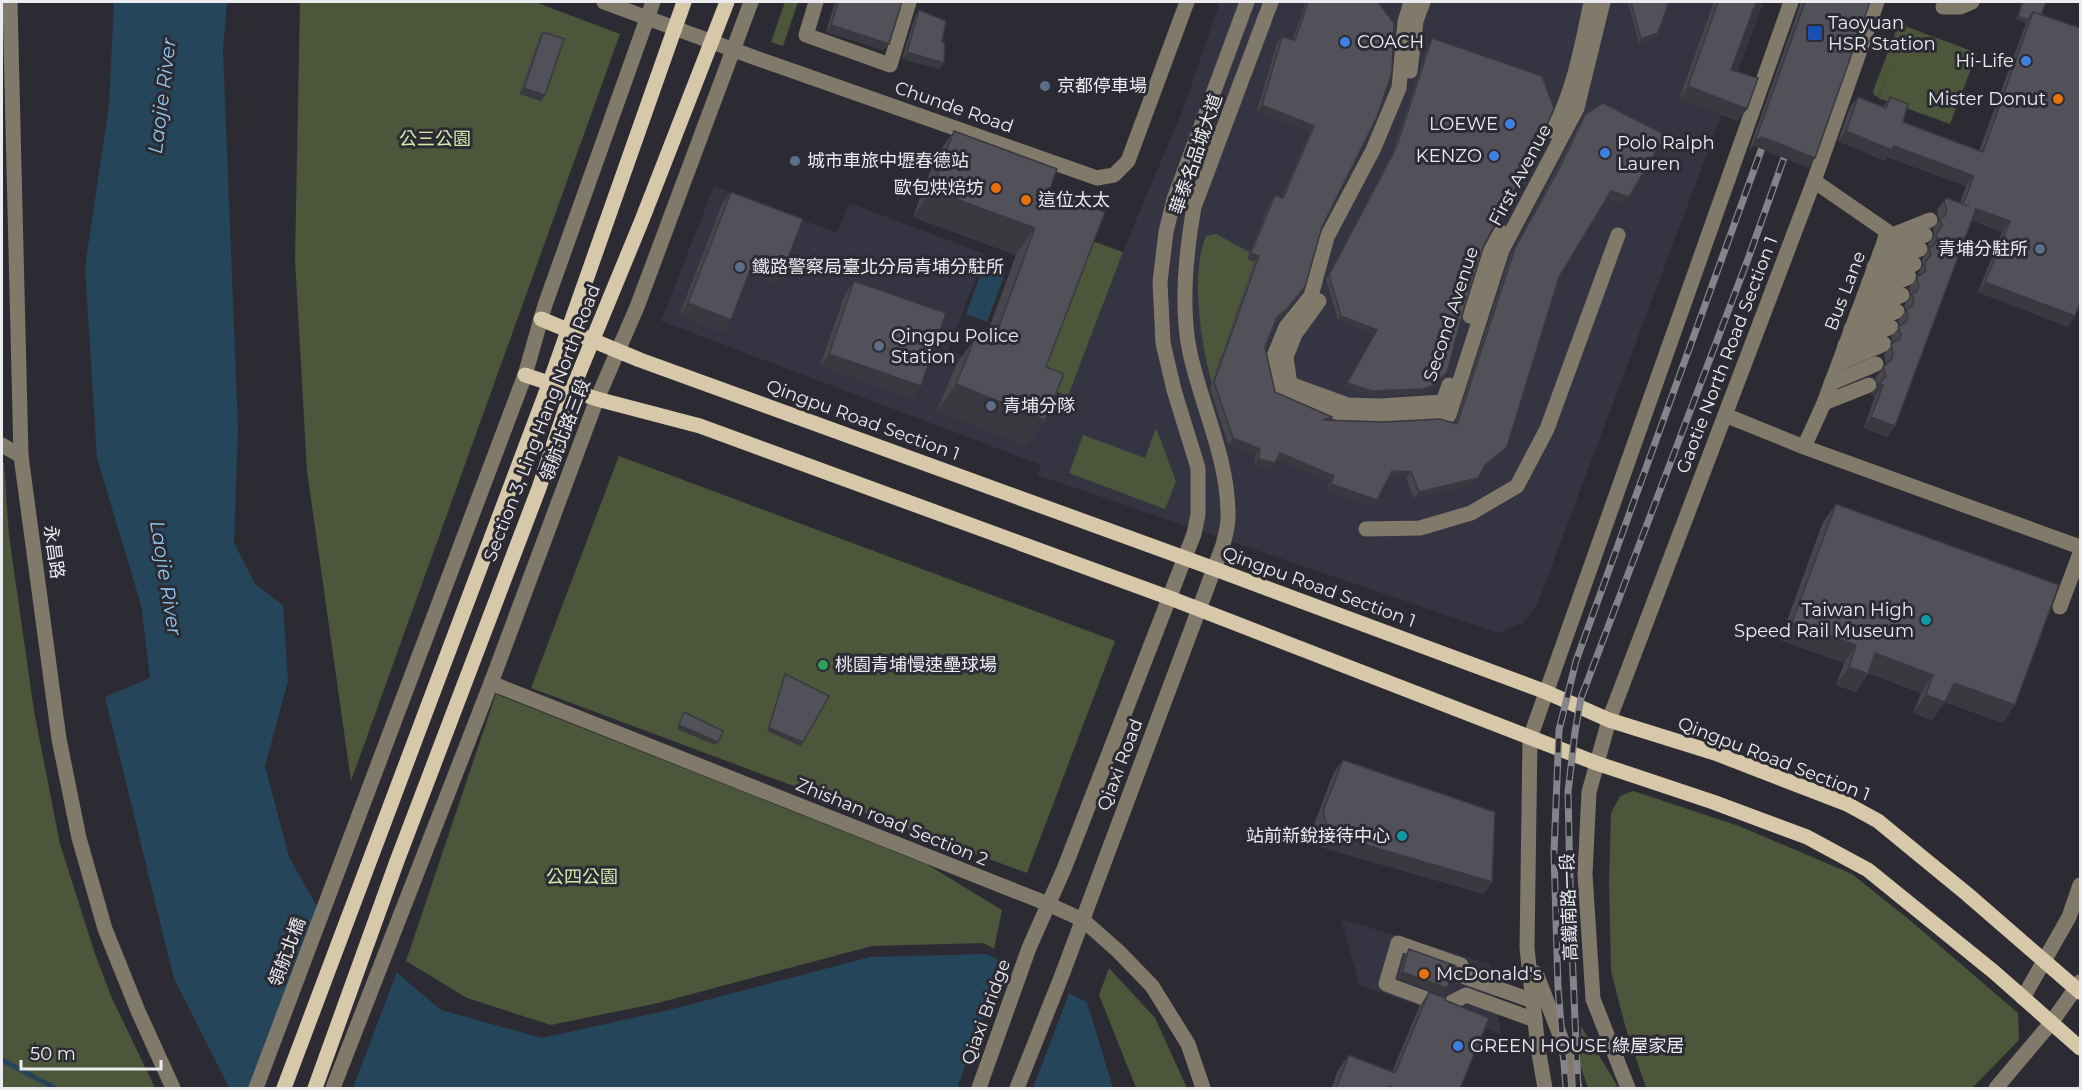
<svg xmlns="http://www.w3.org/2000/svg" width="2082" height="1090" viewBox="0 0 2082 1090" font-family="Montserrat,'Noto Sans TC',sans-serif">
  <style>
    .built { fill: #353442 }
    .green { fill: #4c563a }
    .water { fill: #25455b }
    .pier { fill: #2c2b33 }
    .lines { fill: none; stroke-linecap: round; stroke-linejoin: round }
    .stream { stroke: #25455b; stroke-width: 5 }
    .minor { stroke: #817a6b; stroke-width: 15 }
    .major { stroke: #d7c8a9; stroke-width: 15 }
    .rail-casing { stroke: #84848a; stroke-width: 7 }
    .rail { stroke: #2c2b33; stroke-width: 4.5; stroke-dasharray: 14; stroke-linecap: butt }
    .wall { fill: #47464d }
    .shaded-wall { fill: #39393f }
    .building { fill: #52515a; stroke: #39393f; stroke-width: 1.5 }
    .transit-dot { fill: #1a4fb4; stroke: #2c2b33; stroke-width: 2 }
    .shop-dot { fill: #3f7fe0; stroke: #2c2b33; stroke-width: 2 }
    .service-dot { fill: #5c6f8a; stroke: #2c2b33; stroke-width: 2 }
    .food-dot { fill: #e8710a; stroke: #2c2b33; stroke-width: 2 }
    .culture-dot { fill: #0f9aa8; stroke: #2c2b33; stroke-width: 2 }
    .leisure-dot { fill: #2e9e5b; stroke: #2c2b33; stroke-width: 2 }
    .labels { text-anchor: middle; stroke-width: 6; stroke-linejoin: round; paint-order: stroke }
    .poi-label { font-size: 18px; fill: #ebebf0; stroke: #2c2b33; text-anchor: start }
    .street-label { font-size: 18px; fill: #ebebf0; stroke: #2c2b33 }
    .park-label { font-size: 18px; fill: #d3e9ac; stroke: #2c2b33 }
    .water-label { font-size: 20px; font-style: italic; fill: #8ec7f1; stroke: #2c2b33 }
  </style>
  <rect width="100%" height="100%" fill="#2c2b33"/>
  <g class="built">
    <polygon points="1220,2 1764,2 1537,605 1523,623 1498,633 1037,475 1041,465 661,321 714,186 837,233 849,203 985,254 948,350 1068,396 1131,232 1184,107"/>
    <polygon points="1341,919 1490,964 1501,1034 1359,985"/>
  </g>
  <g class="green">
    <polygon points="300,2 535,2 620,34 351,781 307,471 295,260"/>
    <polygon points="785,2 798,2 783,46 771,42"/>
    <polygon points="1902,25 1977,53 1950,124 1878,98 1896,49 1878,97 1874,95 1873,91 1898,26"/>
    <path d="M1216,234L1260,258L1212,384C1201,345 1190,273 1206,236Z"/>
    <polygon points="1087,239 1123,252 1068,396 1031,382"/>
    <polygon points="1156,428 1176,481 1165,509 1069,473 1083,435 1145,458"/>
    <polygon points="619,456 1115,641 1027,873 531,688"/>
    <polygon points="2,462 4,463 9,536 34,711 60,844 94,951 111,996 155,1088 2,1088"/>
    <polygon points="496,694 928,865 1002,910 994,949 984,943 872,946 658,1003 551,1025 467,998 406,961"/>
    <polygon points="1633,791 1739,826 1852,874 1912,922 2018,1013 2019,1040 1972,1088 1646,1088 1626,1029 1611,971 1609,885 1611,813 1620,796"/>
    <polygon points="1109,968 1155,1018 1187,1088 1136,1088 1099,995"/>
    <polygon points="1581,1026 1618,1087 1619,1088 1588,1088 1580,1065"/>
  </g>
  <g class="water">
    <polygon points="114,2 227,2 223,50 238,428 234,543 255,584 283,605 288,681 265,766 289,857 315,903 441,1010 542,1038 669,1010 870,957 986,954 1087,1002 1113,1088 231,1088 229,1087 174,979 105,697 150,678 141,605 97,458 85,267 109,105"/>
    <polygon points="984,266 1005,274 987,322 966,314"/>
  </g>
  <g class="pier">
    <polygon points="319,902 398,969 353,1088 251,1088"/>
    <polygon points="1005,960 1070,991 1033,1088 957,1088"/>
  </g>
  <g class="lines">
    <polyline class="stream" points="2,1060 55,1088"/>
    <g class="minor">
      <polyline points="10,2 21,456 59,739 79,838 105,929 138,1011 173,1088"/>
      <polyline points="604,2 753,57 1097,178 1114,175 1128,161 1187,2"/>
      <polyline points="816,2 806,35 890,65 909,2"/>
      <polyline points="1411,2 1405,22 1399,88 1373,150 1327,237 1311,296 1286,327 1274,356 1280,391 1344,415 1378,418 1449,415 1502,250 1577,108 1603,2"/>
      <polyline points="1943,7 1960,7 1972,2"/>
      <polyline points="1410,71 1416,21 1423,2"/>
      <path d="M1553,131C1574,90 1582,46 1591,2"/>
      <polyline points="1885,238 1930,220"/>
      <polyline points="1880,253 1925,235"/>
      <polyline points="1874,267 1920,249"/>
      <polyline points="1869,282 1914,264"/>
      <polyline points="1864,296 1909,277"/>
      <polyline points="1319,301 1295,334 1286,357 1290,384 1348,405 1380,406 1443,402 1449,385"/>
      <polyline points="1857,314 1902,295"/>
      <polyline points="1470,316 1490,252 1501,232"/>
      <polyline points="1851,329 1897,311"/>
      <polyline points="1845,345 1891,327"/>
      <polyline points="1839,363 1884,344"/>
      <polyline points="1831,383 1876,364"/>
      <polyline points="1824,403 1869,385"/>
      <polyline points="1725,415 1804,447 2080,547"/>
      <polyline points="2,445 21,456"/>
      <polyline points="1804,447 1824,403 1888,232 1814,181"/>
      <polyline points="1366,529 1420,528 1471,513 1517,486 1547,429 1618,235"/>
      <polyline points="2060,607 2080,553"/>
      <polyline points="491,683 1048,904 1083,920 1118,951 1152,986 1188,1044 1203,1088"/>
      <polyline points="1536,973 1566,1051 1575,1088"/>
      <polyline points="2023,998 2069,917 2080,885"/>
      <polyline points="1533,1001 1465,977 1461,965 1398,943 1386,984 1445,1006 1466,995 1535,1020"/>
      <polyline points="256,1088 525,375 545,305 653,2"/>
      <polyline points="333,1088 491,683 597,399 637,307 751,2"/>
      <polyline points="979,1088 1029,948 1064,869 1194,534 1198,515 1198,468 1174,390 1163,343 1160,282 1166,232 1174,199 1247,2"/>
      <path d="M1017,1088L1062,975L1223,545C1225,536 1228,527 1228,518C1229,460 1202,408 1190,353C1180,307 1186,253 1194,207L1271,2"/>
      <polyline points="1545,1088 1538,1048 1527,948 1530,738 1791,2"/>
      <polyline points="1628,1088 1593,999 1585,874 1589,792 1609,720 1814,181 1877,2"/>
      <polyline points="1996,1088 2051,1023 2080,982"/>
    </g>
    <g class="major">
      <polyline points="541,319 640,360 1215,569 1546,692 1609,720 1715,753 1847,804 1878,821 1967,894 2080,992"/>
      <polyline points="525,375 597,399 700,426 1170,598 1596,763 1713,802 1807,837 1868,870 1994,972 2080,1048"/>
      <polyline points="284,1088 550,382 684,2"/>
      <polyline points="315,1088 397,861 539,488 572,390 642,220 727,2"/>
    </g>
    <defs>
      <g id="rail">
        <polyline points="1566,1088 1558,987 1554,853 1559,730 1576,661 1767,134"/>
        <polyline points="1578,1088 1571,927 1568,792 1575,732 1581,698 1748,259 1789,144"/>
      </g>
    </defs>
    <use href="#rail" class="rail-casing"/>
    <use href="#rail" class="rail"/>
  </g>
  <g class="wall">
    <polygon points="835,2 902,2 884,50 826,32"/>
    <polygon points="1306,2 1378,2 1322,227 1301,293 1282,316 1275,322 1265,347 1275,392 1330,420 1455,424 1511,254 1556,171 1581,121 1585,115 1624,203 1608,198 1559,277 1507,447 1503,453 1482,469 1473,484 1414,498 1406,478 1389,477 1373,506 1326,490 1330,482 1277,459 1270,469 1254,465 1256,455 1228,444 1210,388 1254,262 1247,259 1271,201 1275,195 1282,197 1310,132 1257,111 1277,43 1282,37 1293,39"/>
    <polygon points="1628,2 1669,2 1658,33 1656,37 1639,43"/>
    <polygon points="1714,2 1756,2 1731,70 1747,109 1738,121 1679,99"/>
    <polygon points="1800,2 1870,2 1815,158 1808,168 1755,146 1749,150 1800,5"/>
    <polygon points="2022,2 2046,2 2041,15 2075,316 2068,327 1978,292 2002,232 1971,220 1895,426 1887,437 1864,428 1875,396 1871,395 1878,385 1875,378 1886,364 1884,355 1893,343 1891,337 1900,326 1898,321 1906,310 1904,305 1911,295 1909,288 1918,276 1918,273 1923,265 1922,259 1929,248 1928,244 1934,236 1933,229 1939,220 1937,213 1938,208 1946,198 1960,203 1966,186 1887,157 1885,161 1838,141 1850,107 1858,97 1883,107 1890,97 1903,122 1979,151 2026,23 2016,19"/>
    <polygon points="919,10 944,63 940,69 902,59 915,16"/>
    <polygon points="543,32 541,101 519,94 539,38"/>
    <polygon points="1432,38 1497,223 1494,226 1484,245 1444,377 1429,391 1420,394 1369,396 1344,387 1374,335 1338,320 1326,279 1393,152 1429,43"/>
    <polygon points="954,131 1049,191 1045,420 1026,446 937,411 956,365 975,338 984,342 1016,255 913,217 935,158"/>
    <polygon points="731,192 783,271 775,284 749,274 723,332 679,316 722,204"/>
    <polygon points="854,281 921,386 912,398 820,366 845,294"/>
    <polygon points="1836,504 2003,723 1945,702 1932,720 1913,713 1921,693 1868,673 1856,692 1836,685 1844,663 1780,640 1823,522"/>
    <polygon points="785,674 803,742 801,746 767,731 783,678"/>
    <polygon points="1343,760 1484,894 1321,847 1314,824 1334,772"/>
    <polygon points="1409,949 1443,995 1398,978 1404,956"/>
    <polygon points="1429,992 1445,1000 1460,1089 1331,1089 1338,1070 1349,1055 1392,1072 1419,1007"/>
  </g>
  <g class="shaded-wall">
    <polygon points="2018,16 2028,20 2026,23 2016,19"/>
    <polygon points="831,25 889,44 884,50 826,32"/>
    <polygon points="1658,33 1656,37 1639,43 1641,39"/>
    <polygon points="907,52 944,63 940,69 902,59"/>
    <polygon points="1688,86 1747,109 1738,121 1679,99"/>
    <polygon points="524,88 545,95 541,101 519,94"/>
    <polygon points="1262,105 1314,126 1310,132 1257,111"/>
    <polygon points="1846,131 1894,146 1974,176 1966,186 1887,157 1885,161 1838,141"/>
    <polygon points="1762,137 1815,158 1808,168 1755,146 1749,150 1755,141"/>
    <polygon points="932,190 1035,228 1016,255 913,217"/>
    <polygon points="1611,191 1629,197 1624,203 1607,197"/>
    <polygon points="1976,209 2010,221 2002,232 1968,219"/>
    <polygon points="1251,253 1259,256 1254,262 1247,259"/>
    <polygon points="754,260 783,271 775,284 745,273"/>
    <polygon points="1985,282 2075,316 2068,327 1978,292"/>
    <polygon points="1305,287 1282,316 1272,323 1277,317"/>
    <polygon points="688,303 731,320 723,332 679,316"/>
    <polygon points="1341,316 1377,330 1374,335 1338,320"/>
    <polygon points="829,354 921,386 912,398 820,366"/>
    <polygon points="1447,372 1444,377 1429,391 1420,394 1369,396 1344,387 1347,383"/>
    <polygon points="956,384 1045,420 1026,446 937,411"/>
    <polygon points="1879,384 1883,385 1875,396 1871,395"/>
    <polygon points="1871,417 1895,426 1887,437 1864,428"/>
    <polygon points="1233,438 1260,449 1256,455 1228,444"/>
    <polygon points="1507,447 1503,453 1481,471 1485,465"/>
    <polygon points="1280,453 1334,476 1330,482 1276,459"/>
    <polygon points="1258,459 1275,463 1270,469 1254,465"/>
    <polygon points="1392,471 1411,472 1406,478 1388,477"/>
    <polygon points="1478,478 1473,484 1414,498 1419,492"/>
    <polygon points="1331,484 1377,500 1373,506 1326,490"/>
    <polygon points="1792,622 1856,645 1844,663 1780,640"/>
    <polygon points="1875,653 1933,675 1921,693 1863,671"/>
    <polygon points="1849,667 1868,674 1856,692 1836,685"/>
    <polygon points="1954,683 2015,705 2003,723 1941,701"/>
    <polygon points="1926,695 1945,702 1932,720 1913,713"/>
    <polygon points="679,725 718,742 715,745 677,729"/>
    <polygon points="769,728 803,742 801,746 767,731"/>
    <polygon points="1329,834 1492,882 1484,894 1321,847"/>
    <polygon points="1402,972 1447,988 1443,995 1398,978"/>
  </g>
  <g class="building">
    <polygon points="838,2 902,2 889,44 831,25"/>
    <polygon points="1308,2 1378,2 1394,23 1392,72 1377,117 1322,227 1305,287 1286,310 1277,317 1265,347 1275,392 1332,417 1323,420 1383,422 1440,419 1457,424 1515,248 1561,165 1585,115 1603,103 1666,135 1629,197 1611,191 1559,277 1507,447 1485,465 1478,478 1419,492 1411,472 1392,471 1377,500 1331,484 1334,476 1280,453 1275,463 1258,459 1260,449 1233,438 1214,382 1259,256 1251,253 1275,195 1283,198 1314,126 1262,105 1282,37 1295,40"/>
    <polygon points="1631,2 1669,2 1658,33 1641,39"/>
    <polygon points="1718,2 1756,2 1731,70 1758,78 1747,109 1688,86"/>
    <polygon points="1805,2 1870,2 1815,158 1762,137 1755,141"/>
    <polygon points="2023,2 2046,2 2041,15 2033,12 2028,20 2018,16"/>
    <polygon points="919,10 946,21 942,42 945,43 944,63 907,52"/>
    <polygon points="2033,12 2080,28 2080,303 2075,316 1985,282 2010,221 1976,209 1895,426 1871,417 1883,385 1879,384 1886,376 1883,367 1892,359 1893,354 1891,344 1900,339 1901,334 1898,327 1906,322 1908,317 1906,310 1912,306 1914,301 1912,294 1917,291 1919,286 1916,277 1925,272 1925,262 1931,255 1929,248 1935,244 1937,239 1936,234 1942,226 1940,219 1945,216 1947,210 1944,202 1946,198 1969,206 1963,204 1974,176 1894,146 1892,150 1846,131 1858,97 1886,108 1890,97 1908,104 1903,122 1983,152"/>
    <polygon points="543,32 564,39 545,95 524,88"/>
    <polygon points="1432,38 1542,76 1554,108 1546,127 1500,219 1496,223 1484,245 1464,309 1447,372 1432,386 1423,389 1372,391 1347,383 1377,330 1341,316 1329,275 1396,148"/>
    <polygon points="954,131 1057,169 1049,191 1105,212 1046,367 1064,374 1045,420 956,384 975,338 992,345 1035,228 932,190"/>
    <polygon points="731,192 803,219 783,271 754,260 731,320 688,303"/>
    <polygon points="854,281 946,313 921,386 829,354"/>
    <polygon points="1836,504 2059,585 2015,705 1954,683 1945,702 1926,695 1933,675 1875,653 1868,674 1849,667 1856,645 1792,622"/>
    <polygon points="785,674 829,696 803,742 769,728"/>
    <polygon points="684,712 723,731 718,742 679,725"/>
    <polygon points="1343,760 1495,812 1492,882 1329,834 1323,811"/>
    <polygon points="1409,949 1456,966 1447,988 1402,972"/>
    <polygon points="1429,992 1446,998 1445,1000 1489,1018 1460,1089 1396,1089 1390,1086 1389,1089 1336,1089 1349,1055 1395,1073"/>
    <polygon points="2079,1084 2080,1085 2080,1089 2075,1089"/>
  </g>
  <rect class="transit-dot" x="1807" y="25" width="16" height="16" rx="3"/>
  <g class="shop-dot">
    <circle cx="1345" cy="42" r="6"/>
    <circle cx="2026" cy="61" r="6"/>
    <circle cx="1510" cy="124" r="6"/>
    <circle cx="1605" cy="153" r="6"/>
    <circle cx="1494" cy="156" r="6"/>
    <circle cx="1458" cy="1046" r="6"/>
  </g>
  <g class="service-dot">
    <circle cx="1045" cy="86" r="6"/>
    <circle cx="795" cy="161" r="6"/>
    <circle cx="2040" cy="249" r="6"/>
    <circle cx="740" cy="267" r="6"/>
    <circle cx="879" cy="346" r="6"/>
    <circle cx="991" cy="406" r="6"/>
  </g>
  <g class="food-dot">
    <circle cx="2058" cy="99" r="6"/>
    <circle cx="996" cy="188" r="6"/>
    <circle cx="1026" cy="200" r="6"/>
    <circle cx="1424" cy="974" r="6"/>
  </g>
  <g class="culture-dot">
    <circle cx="1926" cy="620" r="6"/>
    <circle cx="1402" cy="836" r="6"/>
  </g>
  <circle class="leisure-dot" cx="823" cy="665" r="6"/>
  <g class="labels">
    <g class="poi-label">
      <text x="1828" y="29">Taoyuan<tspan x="1828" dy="21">HSR Station</tspan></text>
      <text x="1357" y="48">COACH</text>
      <text x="2014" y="67" text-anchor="end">Hi-Life</text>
      <text x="1057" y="92">京都停車場</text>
      <text x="2046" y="105" text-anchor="end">Mister Donut</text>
      <text x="1498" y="130" text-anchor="end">LOEWE</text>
      <text x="1617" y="149">Polo Ralph<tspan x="1617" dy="21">Lauren</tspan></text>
      <text x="1482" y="162" text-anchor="end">KENZO</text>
      <text x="807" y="167">城市車旅中壢春德站</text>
      <text x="984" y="194" text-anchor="end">歐包烘焙坊</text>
      <text x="1038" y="206">這位太太</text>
      <text x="2028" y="255" text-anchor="end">青埔分駐所</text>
      <text x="752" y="273">鐵路警察局臺北分局青埔分駐所</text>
      <text x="891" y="342">Qingpu Police<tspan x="891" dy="21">Station</tspan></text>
      <text x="1003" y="412">青埔分隊</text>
      <text x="1914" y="616" text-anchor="end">Taiwan High<tspan x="1914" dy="21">Speed Rail Museum</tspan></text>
      <text x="835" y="671">桃園青埔慢速壘球場</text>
      <text x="1390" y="842" text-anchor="end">站前新銳接待中心</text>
      <text x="1436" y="980">McDonald's</text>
      <text x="1470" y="1052">GREEN HOUSE 綠屋家居</text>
    </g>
    <g class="street-label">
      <text transform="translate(954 107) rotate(19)" y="6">Chunde Road</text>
      <text transform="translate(1196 154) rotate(-71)" y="6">華泰名品城大道</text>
      <text transform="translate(1520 175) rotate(-62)" y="6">First Avenue</text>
      <text transform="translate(1845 291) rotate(-69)" y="6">Bus Lane</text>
      <text transform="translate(1451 314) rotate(-72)" y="6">Second Avenue</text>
      <text transform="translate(1727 355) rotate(-69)" y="6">Gaotie North Road Section 1</text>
      <text transform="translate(863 420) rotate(20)" y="6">Qingpu Road Section 1</text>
      <text transform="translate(542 423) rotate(-69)" y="6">Section 3, Ling Hang North Road</text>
      <text transform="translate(565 430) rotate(-69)" y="6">領航北路三段</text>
      <text transform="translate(54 552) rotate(82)" y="6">永昌路</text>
      <text transform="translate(1319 587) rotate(20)" y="6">Qingpu Road Section 1</text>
      <text transform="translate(1774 759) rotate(21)" y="6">Qingpu Road Section 1</text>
      <text transform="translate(1120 765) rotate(-69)" y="6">Qiaxi Road</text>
      <text transform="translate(892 822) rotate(22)" y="6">Zhishan road Section 2</text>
      <text transform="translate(1569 907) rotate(-92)" y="6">高鐵南路一段</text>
      <text transform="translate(287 952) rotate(-69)" y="6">領航北橋</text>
      <text transform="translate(986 1012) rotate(-70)" y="6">Qiaxi Bridge</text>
    </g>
    <g class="park-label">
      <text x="435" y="145">公三公園</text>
      <text x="582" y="883">公四公園</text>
    </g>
    <g class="water-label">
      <text transform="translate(162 96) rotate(-83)" y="7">Laojie River</text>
      <text transform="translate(166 578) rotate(81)" y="7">Laojie River</text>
    </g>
  </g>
  <rect width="2082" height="1090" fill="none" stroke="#ebebf0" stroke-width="6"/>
  <path d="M21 1060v9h140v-9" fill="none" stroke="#ebebf0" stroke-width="3"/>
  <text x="30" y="1060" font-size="18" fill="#ebebf0" stroke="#2c2b33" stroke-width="4.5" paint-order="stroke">50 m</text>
</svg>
